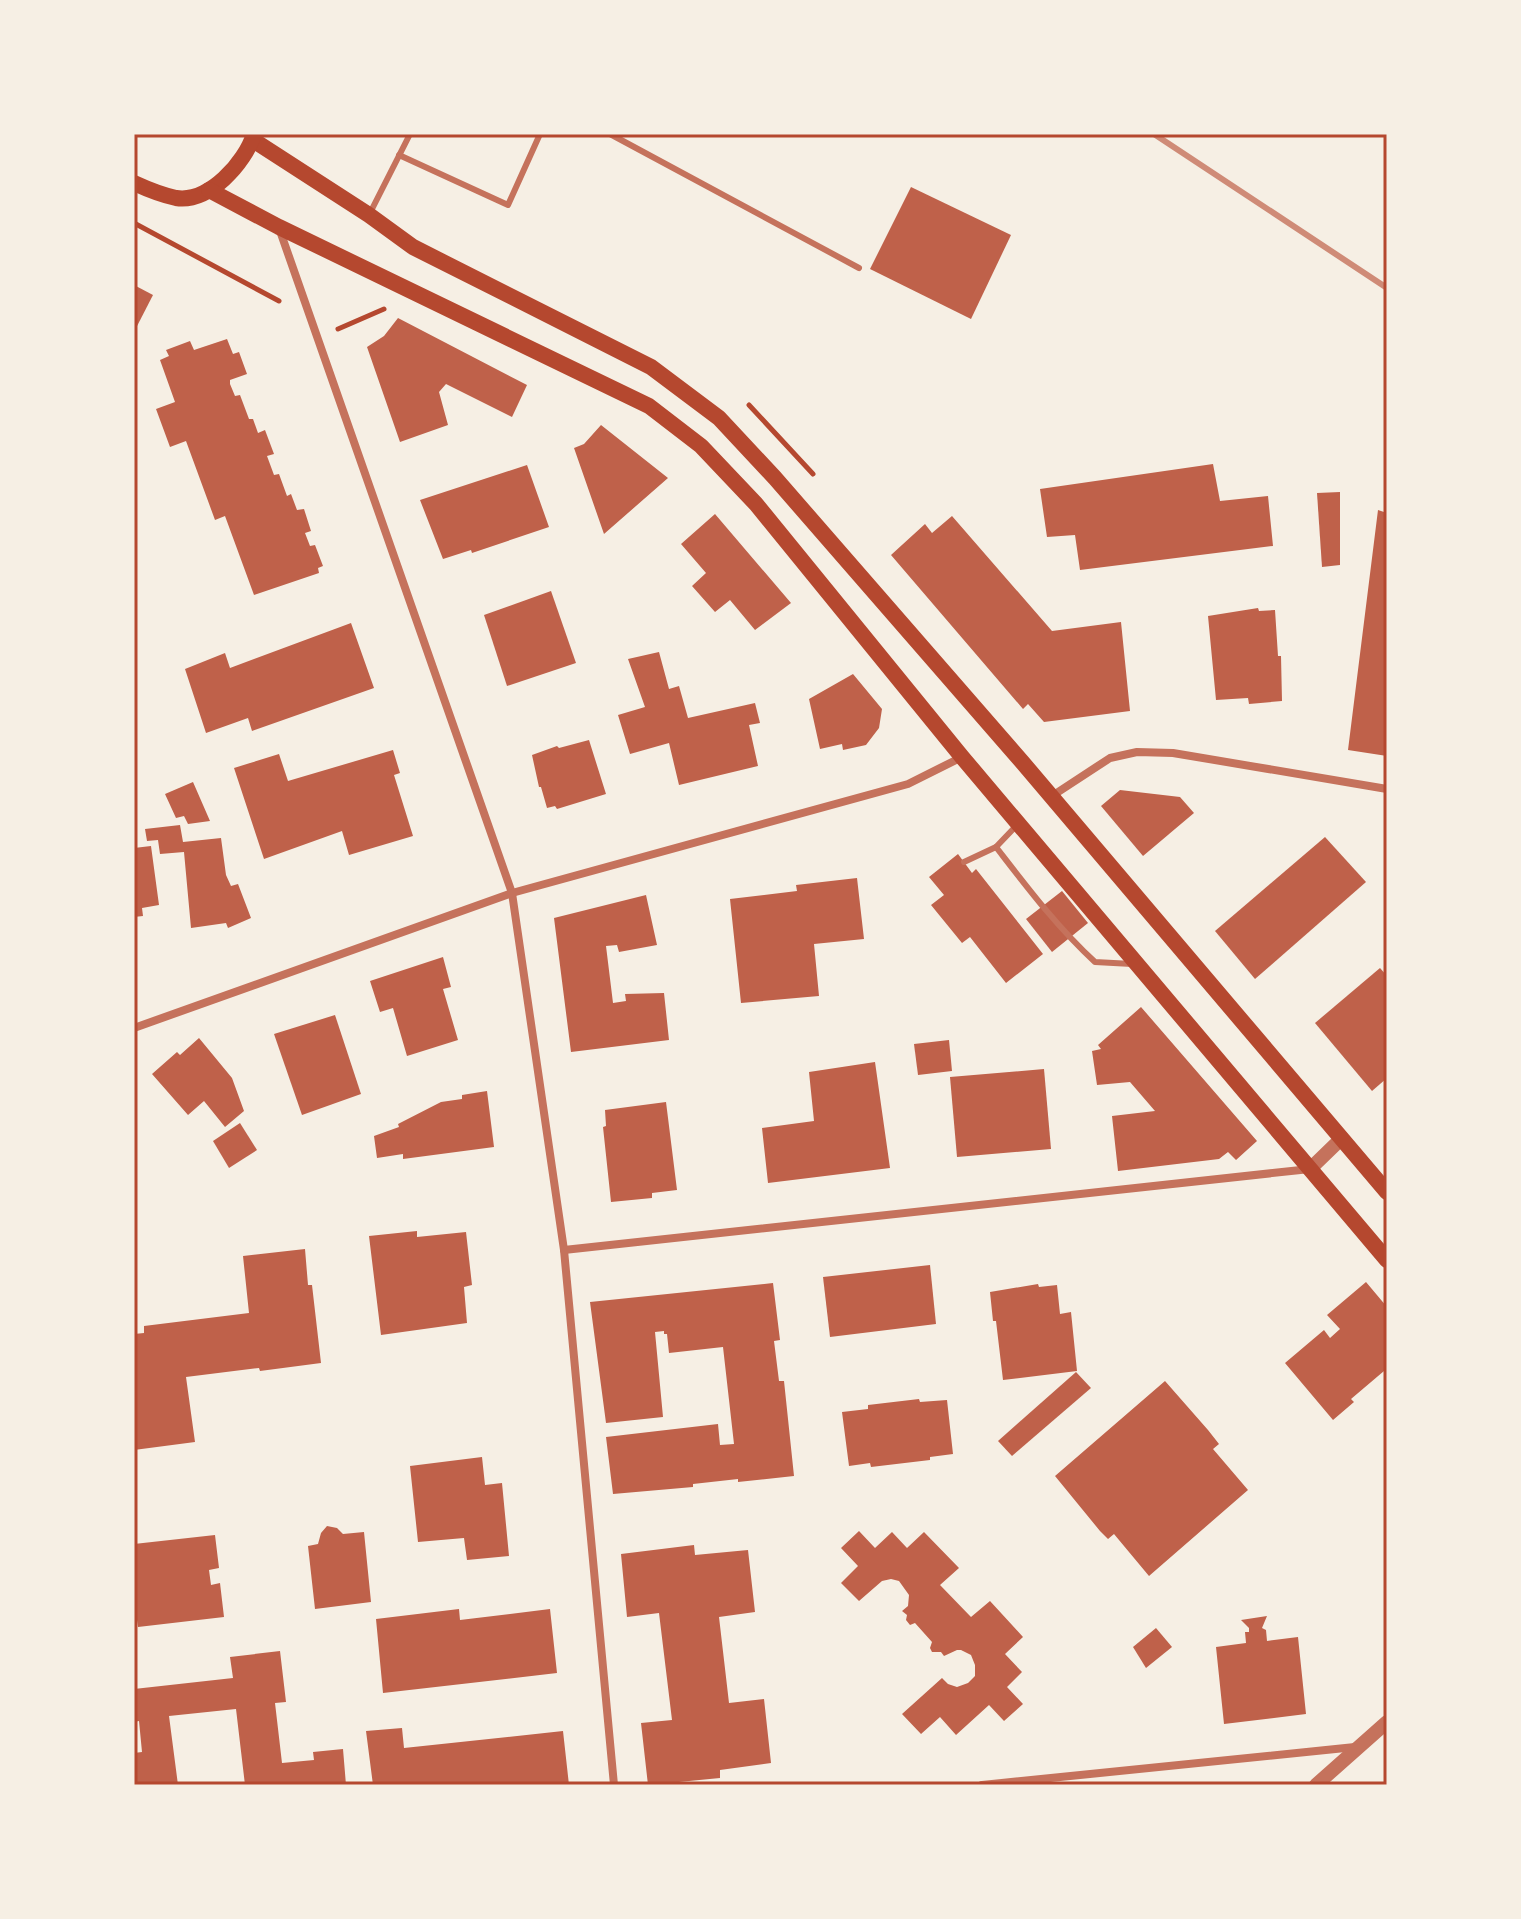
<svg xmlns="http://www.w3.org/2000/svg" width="1521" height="1919" viewBox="0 0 1521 1919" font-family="Quicksand,sans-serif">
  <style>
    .building { fill: #bf614a }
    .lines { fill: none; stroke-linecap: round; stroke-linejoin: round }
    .path { stroke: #b5482f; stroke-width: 5 }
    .service { stroke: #c5725c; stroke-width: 6 }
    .minor { stroke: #c5725c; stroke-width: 8 }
    .tertiary { stroke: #c5725c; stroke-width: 14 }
    .secondary { stroke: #b5482f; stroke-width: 16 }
    .rail { stroke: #cf8b77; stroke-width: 6 }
    .neatline { fill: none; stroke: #b5482f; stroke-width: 3 }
  </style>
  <rect width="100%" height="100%" fill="#f6efe4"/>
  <g class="building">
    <polygon points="911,187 1011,235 971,319 870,269"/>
    <polygon points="134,285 153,295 134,332"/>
    <polygon points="398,318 527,385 512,417 446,384 439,392 448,425 400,442 367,347 384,336"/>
    <polygon points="227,339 233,354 239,352 247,374 230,380 230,384 235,396 240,395 249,419 253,419 258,433 265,430 274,454 267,456 274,475 279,474 287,496 291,494 297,510 304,509 311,531 305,533 310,546 315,545 323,566 318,568 319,573 254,595 225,516 215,520 186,441 170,447 156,409 175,402 160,360 169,356 166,350 190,341 194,350"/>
    <polygon points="601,425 668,478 604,534 574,448 584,444"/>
    <polygon points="1213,464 1220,501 1268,496 1273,546 1080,570 1075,535 1047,537 1040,489"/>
    <polygon points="527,465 549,527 472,553 471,550 443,559 420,500"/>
    <polygon points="1340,492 1340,565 1322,567 1317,493"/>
    <polygon points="1378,510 1387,513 1387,756 1348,750"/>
    <polygon points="715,514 791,603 755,630 730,600 715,612 692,586 706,573 681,544"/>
    <polygon points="952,516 1052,631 1121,622 1130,711 1044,722 1028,704 1023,709 891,555 925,524 932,533"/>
    <polygon points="551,591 576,663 507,686 484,615"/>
    <polygon points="1258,608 1259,611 1275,610 1278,656 1281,656 1282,701 1249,704 1248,698 1216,700 1208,616"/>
    <polygon points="351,623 374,688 252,731 248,718 206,733 185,669 225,653 230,668"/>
    <polygon points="659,652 669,689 679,686 688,718 755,703 760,723 749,725 758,766 679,785 669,743 630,754 618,715 645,707 628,659"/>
    <polygon points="853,674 882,709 879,728 866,745 843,750 842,744 820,749 809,699"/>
    <polygon points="589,740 606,794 557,809 555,806 547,808 541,787 539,787 532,755 557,746 559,748"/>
    <polygon points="393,750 400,773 394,775 413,836 349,855 342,831 264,859 234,768 279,754 288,781"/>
    <polygon points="193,782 210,821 188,824 184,816 176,818 165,794"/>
    <polygon points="1120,790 1180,797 1194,813 1143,856 1101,806"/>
    <polygon points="180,825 183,842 221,838 226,875 231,886 238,884 251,918 228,928 226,923 191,928 184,852 160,854 158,840 147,841 145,829"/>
    <polygon points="1325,837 1366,882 1255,979 1215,931"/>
    <polygon points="151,846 159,905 142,908 143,916 134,917 134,848"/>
    <polygon points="958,854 972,873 976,869 1043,954 1006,983 970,937 962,943 931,905 944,895 929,877"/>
    <polygon points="857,878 864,939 814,944 819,996 741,1003 730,899 797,891 796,885"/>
    <polygon points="1062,891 1088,923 1052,952 1026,919"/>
    <polygon points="646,895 657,945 619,952 617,945 606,946 613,1003 626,1001 625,994 664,993 669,1040 571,1052 554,918"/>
    <polygon points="443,957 451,987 443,989 458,1040 407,1056 393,1008 380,1012 370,981"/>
    <polygon points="1380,968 1387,976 1387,1078 1372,1091 1315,1023"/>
    <polygon points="1141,1007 1257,1141 1236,1160 1228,1152 1219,1159 1118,1171 1112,1116 1155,1111 1130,1082 1097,1085 1092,1051 1101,1049 1098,1045"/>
    <polygon points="335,1015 361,1094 302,1115 274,1034"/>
    <polygon points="199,1038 232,1078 244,1111 225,1127 204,1101 188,1115 152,1074 177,1052 180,1055"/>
    <polygon points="949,1040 952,1071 918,1075 914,1044"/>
    <polygon points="875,1062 890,1168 768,1183 762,1128 814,1121 809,1072"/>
    <polygon points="1044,1069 1051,1149 957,1157 950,1077"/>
    <polygon points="487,1091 494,1147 403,1159 403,1154 377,1158 374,1136 399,1127 398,1124 441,1102 462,1099 462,1095"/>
    <polygon points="666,1102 677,1190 652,1193 652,1198 611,1202 603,1127 606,1126 605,1110"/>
    <polygon points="240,1123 257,1150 229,1168 213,1141"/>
    <polygon points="417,1231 417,1237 466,1232 472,1285 464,1287 467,1323 381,1335 369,1236"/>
    <polygon points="305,1249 308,1285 312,1285 321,1363 260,1371 259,1368 186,1377 195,1442 134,1450 134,1334 144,1333 144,1326 249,1313 243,1256"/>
    <polygon points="930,1265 936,1324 830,1337 823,1277"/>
    <polygon points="1366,1282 1387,1307 1387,1375 1384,1371 1351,1399 1354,1402 1333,1420 1285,1363 1324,1330 1330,1338 1340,1329 1327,1315"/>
    <polygon points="773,1283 780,1340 774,1341 779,1381 784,1381 794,1476 738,1482 738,1479 693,1484 693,1487 613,1494 606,1437 718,1424 720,1445 734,1444 723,1347 669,1353 667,1334 664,1334 664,1331 655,1332 663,1417 606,1423 590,1302"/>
    <polygon points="1038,1284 1039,1287 1057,1285 1060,1314 1071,1312 1077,1371 1003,1380 996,1321 993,1321 990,1292"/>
    <polygon points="1076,1372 1091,1388 1012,1456 998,1441"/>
    <polygon points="1165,1381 1208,1430 1219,1444 1213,1449 1248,1490 1149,1576 1114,1534 1108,1539 1100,1531 1055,1476"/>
    <polygon points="919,1399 920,1402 947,1400 953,1454 930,1457 930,1460 871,1467 870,1463 849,1466 842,1412 868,1409 868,1405"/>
    <polygon points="482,1457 485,1485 502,1483 509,1556 467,1560 464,1538 418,1542 410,1466"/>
    <polygon points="327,1526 337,1528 343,1534 364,1532 371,1602 315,1609 308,1546 318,1544 321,1533"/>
    <polygon points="859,1531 875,1548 892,1532 907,1548 924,1532 959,1568 940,1585 971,1617 990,1601 1023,1637 1005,1654 1022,1672 1007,1687 1023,1704 1004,1721 989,1705 956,1735 940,1717 921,1734 902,1714 942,1678 948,1684 957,1687 968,1683 975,1676 975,1665 971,1655 961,1650 957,1650 944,1656 941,1652 932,1652 930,1648 932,1642 915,1623 910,1625 906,1620 907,1615 902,1611 908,1606 909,1595 899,1581 891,1579 882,1581 859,1601 841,1583 858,1566 841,1548"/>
    <polygon points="215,1535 219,1568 209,1570 211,1585 220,1583 224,1617 138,1627 134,1599 134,1544"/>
    <polygon points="694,1545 695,1555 748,1550 755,1612 719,1617 729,1703 764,1699 771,1763 720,1770 720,1778 648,1785 641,1723 672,1720 659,1613 627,1617 621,1554"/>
    <polygon points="459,1609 460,1620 550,1609 557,1673 383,1693 376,1619"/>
    <polygon points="1267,1616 1262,1628 1266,1630 1267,1641 1298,1637 1306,1714 1224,1724 1216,1647 1246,1643 1245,1632 1249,1632 1249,1628 1241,1620"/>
    <polygon points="1156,1628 1172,1647 1146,1668 1133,1647"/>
    <polygon points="280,1651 286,1702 275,1703 282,1763 314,1760 313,1752 343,1749 346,1785 245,1785 236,1709 169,1716 178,1785 134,1785 134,1753 142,1752 139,1721 134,1722 134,1689 233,1678 230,1657"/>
    <polygon points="402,1728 404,1748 563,1731 569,1785 373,1785 366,1731"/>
  </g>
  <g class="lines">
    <g class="path">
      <polyline points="134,223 279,301"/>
      <polyline points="338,329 384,309"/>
      <polyline points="749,405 813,474"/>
    </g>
    <g class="service">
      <polyline points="610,134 859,268"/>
      <polyline points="399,155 508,205 540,134"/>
      <polyline points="369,215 410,134"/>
      <path d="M1017,825L996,847C1027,887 1057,927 1095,962L1132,964"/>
      <polyline points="964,862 996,847"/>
    </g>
    <g class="minor">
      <polyline points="279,228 512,893 564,1250 614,1785"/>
      <polyline points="1052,796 1110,758 1137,752 1173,753 1387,789"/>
      <polyline points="134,1028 512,893 908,784 962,757"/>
      <polyline points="564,1250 1310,1169"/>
      <polyline points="982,1785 1355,1747"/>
    </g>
    <g class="tertiary">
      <polyline points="1310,1169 1342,1138"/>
      <polyline points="1316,1785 1387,1722"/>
    </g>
    <g class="secondary">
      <polyline points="253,140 369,215 413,247 651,367 719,418 775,478 1023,763 1387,1192"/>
      <path d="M134,183C147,189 162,195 176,198C209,203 245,163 254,134"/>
      <polyline points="209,190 279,227 649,406 701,446 756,504 962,757 1387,1260"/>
    </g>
    <polyline class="rail" points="1154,134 1387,288"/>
  </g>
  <rect width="1521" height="1919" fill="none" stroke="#f6efe4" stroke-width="272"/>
  <rect x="136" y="136" width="1249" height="1647" class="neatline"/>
</svg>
